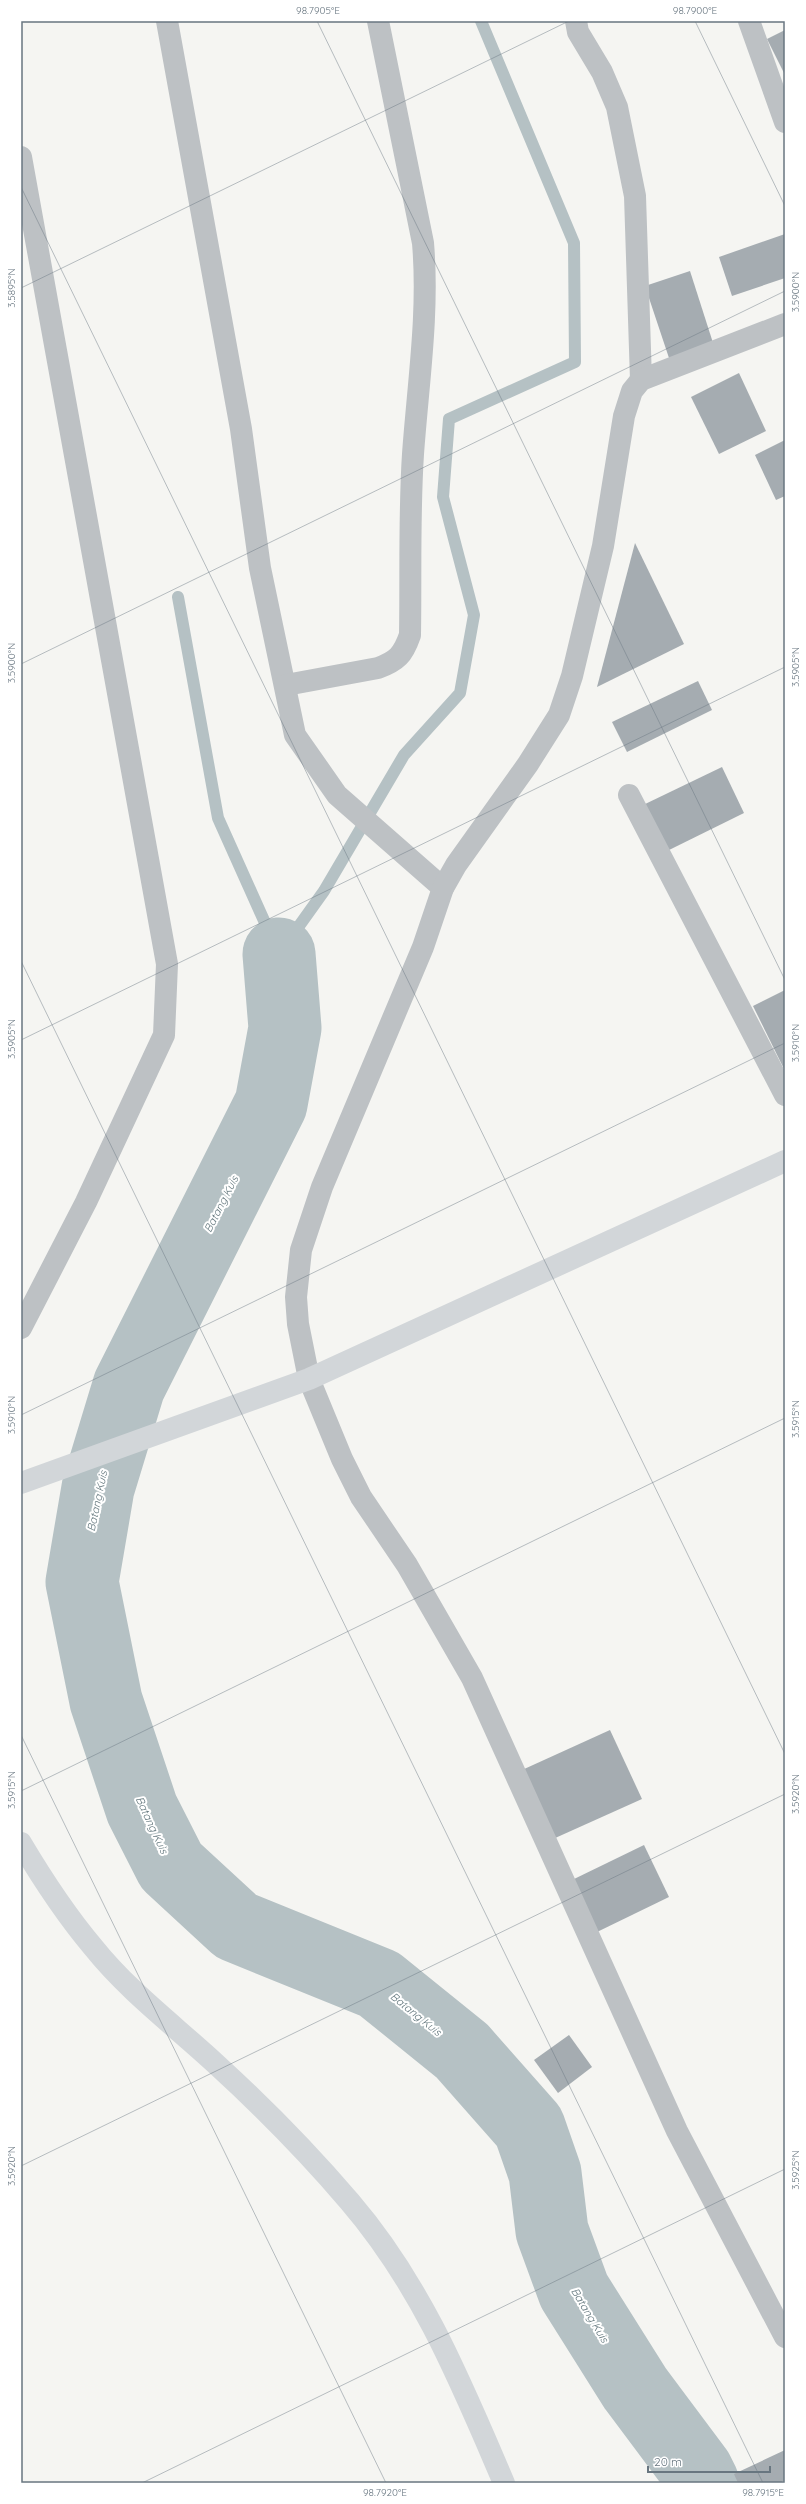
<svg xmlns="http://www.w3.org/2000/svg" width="806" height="2504" viewBox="0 0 806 2504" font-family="Quicksand,sans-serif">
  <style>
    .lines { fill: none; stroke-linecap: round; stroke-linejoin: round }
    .stream { stroke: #b5c1c4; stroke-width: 12 }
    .river { stroke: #b5c1c4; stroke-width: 73 }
    .building { fill: #a5acb1 }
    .street { stroke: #bdc1c4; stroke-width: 22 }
    .secondary { stroke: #d2d6d9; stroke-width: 22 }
    .ticks { fill: none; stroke: #687680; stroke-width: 1; stroke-opacity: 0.45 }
    .labels { text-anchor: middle; stroke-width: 4; stroke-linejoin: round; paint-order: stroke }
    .water-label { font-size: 11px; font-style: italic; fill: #63777d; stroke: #fff }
    .neatline { fill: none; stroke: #687680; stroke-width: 1.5 }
    .ticks-label { font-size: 10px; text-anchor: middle; fill: #687680 }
  </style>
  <rect width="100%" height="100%" fill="#f5f5f2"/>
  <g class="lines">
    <g class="stream">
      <polyline points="178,597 218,818 279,954"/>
      <polyline points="279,954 324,891 404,755 460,693 474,615 443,497 449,419 575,362 574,243 481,21"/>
    </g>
    <polyline class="river" points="279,954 285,1028 271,1104 129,1386 98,1488 82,1582 106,1701 142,1809 171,1866 236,1926 379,1984 462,2051 529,2127 545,2173 552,2231 574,2291 635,2388 697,2471 703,2483"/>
  </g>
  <g class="building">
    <polygon points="785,30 785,75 767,39"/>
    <polygon points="785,234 785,278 732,296 719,257"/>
    <polygon points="690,271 714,346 670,361 645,286"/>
    <polygon points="739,373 766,431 719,454 691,397"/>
    <polygon points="785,440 785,496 776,500 755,455"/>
    <polygon points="635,543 684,644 597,687"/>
    <polygon points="698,681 712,710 627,752 612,722"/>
    <polygon points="722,767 744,813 663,853 641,806"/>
    <polygon points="785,990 785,1071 753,1006"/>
    <polygon points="610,1730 642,1799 553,1839 522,1770"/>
    <polygon points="644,1845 669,1897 597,1932 572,1880"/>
    <polygon points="569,2035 592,2067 558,2093 534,2060"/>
    <polygon points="785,2450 785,2480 780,2483 738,2483 734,2474"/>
  </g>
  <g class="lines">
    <g class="street">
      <polyline points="167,21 241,429 260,568 295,735 337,795 443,888"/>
      <polyline points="576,21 578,32 602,72 617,107 635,196 641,380"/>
      <polyline points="749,21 785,122"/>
      <polyline points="21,157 167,964 164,1035 86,1202 21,1328"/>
      <polyline points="785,324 641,380 632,391 624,416 603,546 572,676 559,715 528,764 456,865 443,888 423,947 322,1187 301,1250 296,1297 298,1324 309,1379 342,1459 361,1497 407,1565 472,1678 677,2131 785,2337"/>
      <path d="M286,685L378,668C397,661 403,655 410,635C411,575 409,514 413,454C418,384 429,313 423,243L378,21"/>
      <polyline points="629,795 785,1095"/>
    </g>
    <g class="secondary">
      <polyline points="21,1483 309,1379 785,1161"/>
      <path d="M21,1843C43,1880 66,1915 93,1947C129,1992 175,2026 217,2065C264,2108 309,2154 350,2202C422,2286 461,2383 504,2483"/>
    </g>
  </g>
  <path class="ticks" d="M317,21L785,980M695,21L785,206M21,187L785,1754M21,288L569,21M21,664L785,291M21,961L763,2483M21,1040L785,667M21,1415L785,1043M21,1735L386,2483M21,1791L785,1418M21,2166L785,1794M142,2483L785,2169"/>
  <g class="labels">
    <g class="water-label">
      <text transform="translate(221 1204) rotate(-63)" y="4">Batang Kuis</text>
      <text transform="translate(97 1501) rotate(-78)" y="4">Batang Kuis</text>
      <text transform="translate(152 1825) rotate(65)" y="4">Batang Kuis</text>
      <text transform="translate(416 2014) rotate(39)" y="4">Batang Kuis</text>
      <text transform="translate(590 2315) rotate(59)" y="4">Batang Kuis</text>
    </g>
  </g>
  <rect width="806" height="2504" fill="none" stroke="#ffffff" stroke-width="44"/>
  <path d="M648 2466v6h122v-6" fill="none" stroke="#687680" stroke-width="2"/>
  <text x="654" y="2466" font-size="12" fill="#687680" stroke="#ffffff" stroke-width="3" paint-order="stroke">20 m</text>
  <rect x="22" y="22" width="762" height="2460" class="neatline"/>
  <g class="ticks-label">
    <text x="318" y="14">98.7905°E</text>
    <text x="695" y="14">98.7900°E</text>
    <text transform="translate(11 288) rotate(-90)" y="4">3.5895°N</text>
    <text transform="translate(795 292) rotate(-90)" y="4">3.5900°N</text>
    <text transform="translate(11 663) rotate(-90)" y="4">3.5900°N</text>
    <text transform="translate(795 667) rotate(-90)" y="4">3.5905°N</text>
    <text transform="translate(11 1039) rotate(-90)" y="4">3.5905°N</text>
    <text transform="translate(795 1043) rotate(-90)" y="4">3.5910°N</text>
    <text transform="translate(11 1415) rotate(-90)" y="4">3.5910°N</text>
    <text transform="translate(795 1419) rotate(-90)" y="4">3.5915°N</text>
    <text transform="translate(11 1790) rotate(-90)" y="4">3.5915°N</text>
    <text transform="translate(795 1794) rotate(-90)" y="4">3.5920°N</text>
    <text transform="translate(11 2166) rotate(-90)" y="4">3.5920°N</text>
    <text transform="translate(795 2170) rotate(-90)" y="4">3.5925°N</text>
    <text x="385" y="2496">98.7920°E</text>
    <text x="763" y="2496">98.7915°E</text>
  </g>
</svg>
